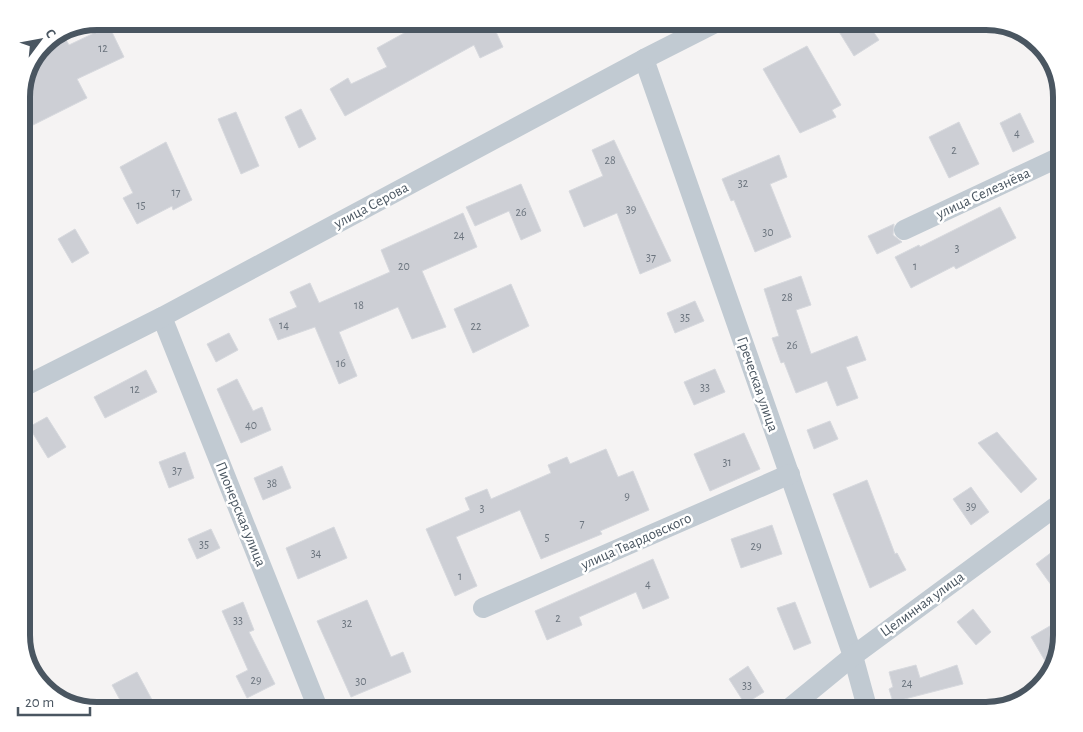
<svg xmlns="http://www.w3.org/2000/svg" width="1083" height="732" viewBox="0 0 1083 732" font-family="'Alegreya Sans',sans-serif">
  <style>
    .building { fill: #cdcfd5; stroke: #d7d9de }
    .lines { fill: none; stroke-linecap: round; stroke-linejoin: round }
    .street { stroke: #c1cad2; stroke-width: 20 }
    .labels { text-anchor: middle; stroke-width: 5; stroke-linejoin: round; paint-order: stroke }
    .number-label { font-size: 12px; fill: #6b747e }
    .street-label { font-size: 15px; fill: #4a5661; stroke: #fff }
    .rim { fill: none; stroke: #4a5661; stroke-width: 6 }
  </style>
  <rect width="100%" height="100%" fill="#f5f3f3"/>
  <g class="building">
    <polygon points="426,21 491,21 503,47 480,58 474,45 345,116 330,89 348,78 351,84 387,67 377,48"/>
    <polygon points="850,21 866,21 879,40 854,56 838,30"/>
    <polygon points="109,26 124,57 77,79 87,98 33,125 21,99 21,93 41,49 65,38 69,45"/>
    <polygon points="807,46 841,105 832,110 836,117 800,133 763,69"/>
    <polygon points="301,109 316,139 299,148 285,117"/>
    <polygon points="236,112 259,166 241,174 218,119"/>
    <polygon points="1020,113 1034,142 1013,152 1000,123"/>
    <polygon points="959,122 979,164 949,178 929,137"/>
    <polygon points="614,140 671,261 640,274 617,213 584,227 569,191 603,176 592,150"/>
    <polygon points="166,142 192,200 173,210 172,206 137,224 123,198 133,193 120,167"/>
    <polygon points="779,155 787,177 770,184 791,237 755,252 734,200 731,201 722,179"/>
    <polygon points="521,184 541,231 521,240 509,211 475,226 466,207"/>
    <polygon points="1000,207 1016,238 956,269 954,266 911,288 895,257 919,245 920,247"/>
    <polygon points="463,213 477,247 422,271 446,327 412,339 398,307 339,332 357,376 339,384 315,327 278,340 269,319 297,307 290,292 310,283 319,303 390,272 381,250"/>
    <polygon points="894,224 893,235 902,242 877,254 868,236"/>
    <polygon points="75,229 89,253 72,263 58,239"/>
    <polygon points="801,276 811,305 796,310 811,354 857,336 866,360 846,367 858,398 837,406 827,381 796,393 784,362 781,363 772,338 779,336 764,289"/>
    <polygon points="511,284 529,326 473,353 454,309"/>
    <polygon points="695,301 704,321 675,333 667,313"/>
    <polygon points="229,333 238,350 216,362 207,344"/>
    <polygon points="715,369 725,392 694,405 684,382"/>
    <polygon points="146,370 157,392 105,418 94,397"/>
    <polygon points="237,379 253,411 262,407 271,430 241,443 217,389"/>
    <polygon points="47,417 66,447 48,458 29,427"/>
    <polygon points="830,421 838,439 814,449 807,430"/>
    <polygon points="997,432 1037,479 1021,493 978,443"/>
    <polygon points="744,433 760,469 710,491 694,454"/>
    <polygon points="606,449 618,477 633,471 649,510 600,531 602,534 541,559 520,510 456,537 477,586 455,596 426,529 470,510 465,498 487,489 491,499 551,473 548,465 567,457 570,464"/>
    <polygon points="185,452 194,478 169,488 159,462"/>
    <polygon points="282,466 291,488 263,500 254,478"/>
    <polygon points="867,480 895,554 897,553 906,570 870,588 833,494"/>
    <polygon points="971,487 989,512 971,525 953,499"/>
    <polygon points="772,525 782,554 741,568 731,539"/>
    <polygon points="334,527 347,558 298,579 286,548"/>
    <polygon points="211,529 220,548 197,559 188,539"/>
    <polygon points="1052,552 1062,565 1062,600 1036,564"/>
    <polygon points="653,559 669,598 643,609 636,592 579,617 582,625 547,640 535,611"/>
    <polygon points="367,600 391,657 403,652 411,672 351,697 317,621"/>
    <polygon points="243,602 254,630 249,632 275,684 247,698 236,676 248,670 222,611"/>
    <polygon points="795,602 811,643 794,650 777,608"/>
    <polygon points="973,609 991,632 976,645 957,622"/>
    <polygon points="1062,619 1062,635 1051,671 1031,637"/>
    <polygon points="916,665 920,678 957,665 963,684 893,702 889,689 893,687 889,672"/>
    <polygon points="748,666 764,692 745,704 729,679"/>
    <polygon points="137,672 158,711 126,711 112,685"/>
  </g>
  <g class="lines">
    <g class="street">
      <polyline points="644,59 853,656 868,711"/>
      <polyline points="904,230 1062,156"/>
      <polyline points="162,317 319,711"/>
      <polyline points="21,388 162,317 644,59 719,21"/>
      <polyline points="483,608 790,474"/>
      <polyline points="786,711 853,656 1062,502"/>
    </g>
  </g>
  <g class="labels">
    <g class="number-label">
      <text x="103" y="52">12</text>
      <text x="1017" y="137">4</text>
      <text x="954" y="154">2</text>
      <text x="610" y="164">28</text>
      <text x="743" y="187">32</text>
      <text x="176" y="196">17</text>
      <text x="141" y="209">15</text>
      <text x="631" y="213">39</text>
      <text x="521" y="216">26</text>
      <text x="768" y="236">30</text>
      <text x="459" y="239">24</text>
      <text x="957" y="252">3</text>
      <text x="651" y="261">37</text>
      <text x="404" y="270">20</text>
      <text x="915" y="270">1</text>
      <text x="787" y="301">28</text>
      <text x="359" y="309">18</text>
      <text x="685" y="321">35</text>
      <text x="284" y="329">14</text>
      <text x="476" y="330">22</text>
      <text x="792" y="349">26</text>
      <text x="341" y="367">16</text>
      <text x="705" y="391">33</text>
      <text x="135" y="393">12</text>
      <text x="251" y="429">40</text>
      <text x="727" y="466">31</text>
      <text x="177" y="474">37</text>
      <text x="272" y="487">38</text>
      <text x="627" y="500">9</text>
      <text x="971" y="510">39</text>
      <text x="482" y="512">3</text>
      <text x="582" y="527">7</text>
      <text x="547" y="541">5</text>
      <text x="204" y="548">35</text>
      <text x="756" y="550">29</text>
      <text x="316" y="557">34</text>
      <text x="460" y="580">1</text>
      <text x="648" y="588">4</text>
      <text x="558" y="622">2</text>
      <text x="238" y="624">33</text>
      <text x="347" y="627">32</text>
      <text x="256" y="684">29</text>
      <text x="361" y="685">30</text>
      <text x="907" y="687">24</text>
      <text x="747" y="689">33</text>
    </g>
    <g class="street-label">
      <text transform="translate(983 193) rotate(-25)" y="5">улица Селезнёва</text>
      <text transform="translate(371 205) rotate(-28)" y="5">улица Серова</text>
      <text transform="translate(758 384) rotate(71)" y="5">Греческая улица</text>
      <text transform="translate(241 514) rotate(68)" y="5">Пионерская улица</text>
      <text transform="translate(636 541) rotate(-24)" y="5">улица Твардовского</text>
      <text transform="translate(922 604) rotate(-36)" y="5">Целинная улица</text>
    </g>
  </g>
  <path d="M0 0H1083V732H0ZM97 30H986A67 67 0 0 1 1053 97V635A67 67 0 0 1 986 702H97A67 67 0 0 1 30 635V97A67 67 0 0 1 97 30Z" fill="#fff" fill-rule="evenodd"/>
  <path class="rim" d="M97 30H986A67 67 0 0 1 1053 97V635A67 67 0 0 1 986 702H97A67 67 0 0 1 30 635V97A67 67 0 0 1 97 30Z"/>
  <g transform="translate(40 40) rotate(58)" stroke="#ffffff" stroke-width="4" paint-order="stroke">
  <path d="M0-4L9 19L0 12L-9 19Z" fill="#4a5661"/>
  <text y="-8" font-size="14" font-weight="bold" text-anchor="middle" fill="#4a5661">С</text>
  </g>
  <path d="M18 707v8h72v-8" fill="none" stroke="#4a5661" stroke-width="2.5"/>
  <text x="25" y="707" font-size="15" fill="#4a5661" stroke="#ffffff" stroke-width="4" paint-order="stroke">20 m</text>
</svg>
